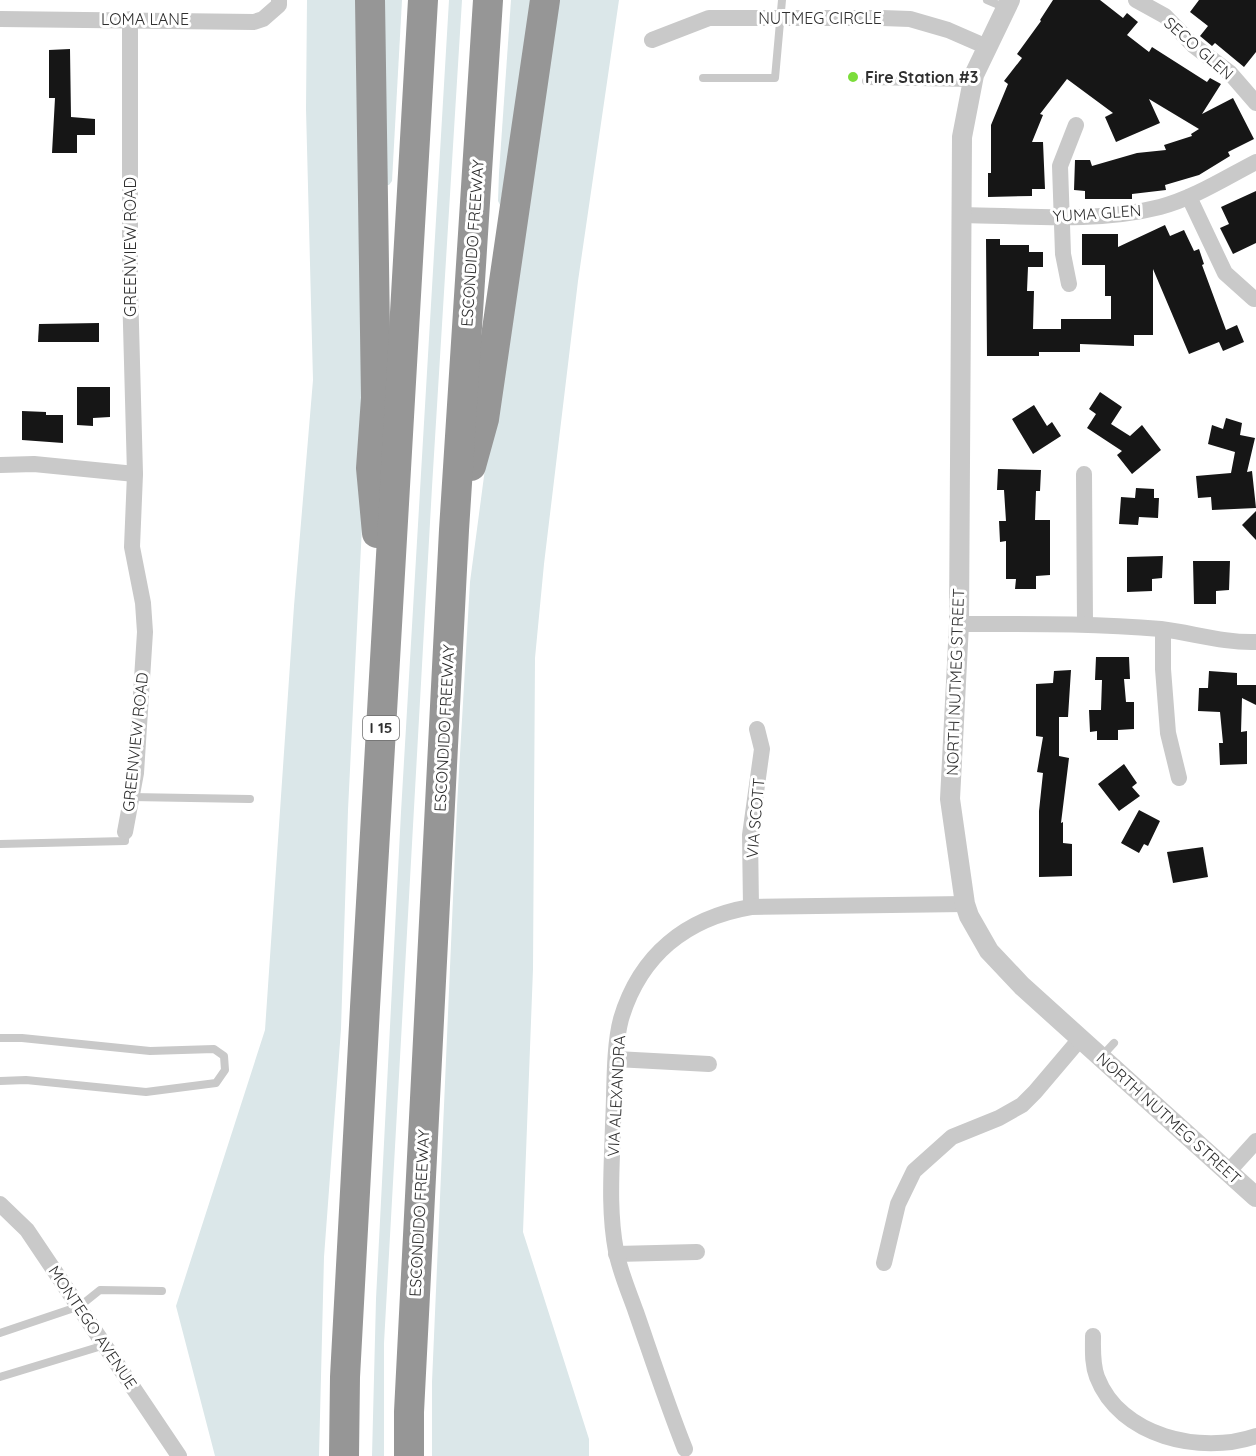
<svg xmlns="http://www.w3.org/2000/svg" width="1256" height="1456" viewBox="0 0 1256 1456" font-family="Quicksand,sans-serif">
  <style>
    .green { fill: #dbe7e9 }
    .building { fill: #161616 }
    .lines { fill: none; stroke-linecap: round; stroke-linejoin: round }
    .service { stroke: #c9c9c9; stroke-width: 8 }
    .minor { stroke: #c9c9c9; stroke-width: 16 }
    .tertiary { stroke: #c9c9c9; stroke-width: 20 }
    .motorway { stroke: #969696; stroke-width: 30 }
    .poi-dot { fill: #7bdd3a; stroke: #fff; stroke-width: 2 }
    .labels { text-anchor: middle; stroke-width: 6; stroke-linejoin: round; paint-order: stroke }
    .shield { fill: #fff; stroke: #6d6d6d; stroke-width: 1.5 }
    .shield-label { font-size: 15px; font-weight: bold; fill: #2f2f2f }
    .street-label { font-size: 16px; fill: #2f2f2f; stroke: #fff }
    .poi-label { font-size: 16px; font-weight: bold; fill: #2f2f2f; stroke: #fff; text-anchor: start }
  </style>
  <rect width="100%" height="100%" fill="#fff"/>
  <g class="green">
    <polygon points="307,0 358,0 363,506 348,810 341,1029 324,1257 319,1456 215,1456 176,1306 265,1030 294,606 313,380 306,109"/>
    <polygon points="377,0 402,0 392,181 389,185 382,185"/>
    <polygon points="449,0 462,0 432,487 384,1343 384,1456 372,1456 376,1299 401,812"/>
    <polygon points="511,0 537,0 500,205 498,201 499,173"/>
    <polygon points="557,0 619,0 578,281 544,564 535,658 533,969 523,1232 589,1439 589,1456 432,1456 432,1382 457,806 470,582 508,295"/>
  </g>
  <g class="building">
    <polygon points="1053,0 1100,0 1123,18 1127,13 1138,22 1127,35 1149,52 1152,47 1207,82 1210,78 1221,84 1202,114 1233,98 1254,139 1228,152 1230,156 1199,175 1165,185 1166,190 1132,194 1132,199 1085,199 1085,191 1074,190 1075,160 1090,160 1092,166 1137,153 1166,150 1164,145 1192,136 1191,134 1199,129 1149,99 1160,123 1116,142 1105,117 1113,113 1067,79 1040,114 1043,115 1032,142 1043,142 1045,189 1032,189 1032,196 988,197 988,173 991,173 991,125 1008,84 1004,81 1022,58 1017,54 1041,21 1040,20"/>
    <polygon points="1199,0 1256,0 1256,52 1244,67 1215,43 1212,46 1200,36 1208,26 1190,12"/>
    <polygon points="70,49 71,117 95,119 95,135 77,135 77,153 52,153 55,98 49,98 49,50"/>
    <polygon points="1256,191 1256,243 1233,254 1220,228 1229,224 1221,207"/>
    <polygon points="1165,225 1170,236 1184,230 1194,251 1199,249 1204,264 1202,265 1226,330 1237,325 1244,342 1223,351 1219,342 1189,354 1153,269 1153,335 1134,335 1134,346 1080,344 1080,352 1039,352 1039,356 987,356 986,239 1000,239 1000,245 1029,245 1029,252 1043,252 1043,267 1028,267 1027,291 1034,291 1033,329 1061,329 1061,319 1111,319 1111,296 1105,296 1105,265 1082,265 1082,234 1118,234 1118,247"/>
    <polygon points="99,323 99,342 38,342 39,324"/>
    <polygon points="77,387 110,387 110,417 93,418 93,426 77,425"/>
    <polygon points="1100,392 1122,407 1111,424 1130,436 1142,425 1161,450 1132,474 1117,455 1122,451 1087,428 1096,414 1089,409"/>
    <polygon points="1034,405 1047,426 1052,422 1061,436 1033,454 1012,419"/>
    <polygon points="22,411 46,412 46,415 63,415 63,443 22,440"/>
    <polygon points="1226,418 1242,423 1240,435 1255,438 1247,472 1252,471 1256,508 1212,510 1211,497 1198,498 1196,476 1231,473 1235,452 1208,444 1212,425 1223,429"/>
    <polygon points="998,469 1041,470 1040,491 1036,491 1035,520 1050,520 1050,575 1036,576 1036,589 1015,589 1016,579 1006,579 1006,541 1000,542 999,521 1006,521 1004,490 997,490"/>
    <polygon points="1136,488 1154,489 1154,498 1159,498 1158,518 1139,517 1138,525 1119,524 1121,497 1135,498"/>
    <polygon points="1256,511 1256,540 1242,525"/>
    <polygon points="1163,556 1162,578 1152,579 1152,591 1127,592 1127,557"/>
    <polygon points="1193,561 1230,561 1229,590 1216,591 1216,604 1194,604"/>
    <polygon points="1096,657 1129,657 1130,679 1124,679 1126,702 1134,702 1134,729 1118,730 1118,740 1097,740 1097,731 1090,732 1089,710 1101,710 1102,680 1095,680"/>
    <polygon points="1071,670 1068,717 1059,717 1059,756 1069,758 1061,823 1063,822 1063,843 1072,844 1072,876 1039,877 1039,811 1043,773 1037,772 1043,737 1036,736 1036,684 1053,683 1054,671"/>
    <polygon points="1209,671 1237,673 1237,685 1256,685 1256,705 1242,698 1241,732 1247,731 1247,764 1220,765 1219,743 1223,743 1220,712 1198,711 1199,688 1208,688"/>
    <polygon points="1124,764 1137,783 1132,787 1140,796 1119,811 1098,784"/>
    <polygon points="1139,810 1160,821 1148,846 1144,844 1139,853 1121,843"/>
    <polygon points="1203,847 1208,877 1173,883 1167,852"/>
  </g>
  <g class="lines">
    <g class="service">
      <polyline points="987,0 1006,8"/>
      <polyline points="703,78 775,78 782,0"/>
      <polyline points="866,81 972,83"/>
      <polyline points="131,797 250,799"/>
      <polyline points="0,844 125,841 125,832"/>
      <polyline points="0,1038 22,1038 150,1051 214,1049 224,1056 225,1070 216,1083 146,1092 26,1080 0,1081"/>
      <polyline points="1101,1057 1114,1043"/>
      <polyline points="0,1333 80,1306 100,1290 162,1291"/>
      <polyline points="0,1377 105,1345"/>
    </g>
    <g class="minor">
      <polyline points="1136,0 1165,16 1193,45 1230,73 1256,103"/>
      <polyline points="0,19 254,22 263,19 279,5 279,0"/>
      <polyline points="652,40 709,18 882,18 910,19 948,30 987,47"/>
      <polyline points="1189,197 1225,273 1254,299"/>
      <path d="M963,215C1028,216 1097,223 1160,207C1194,198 1225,178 1256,162"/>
      <polyline points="1069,284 1063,254 1060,166 1076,125"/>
      <polyline points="0,465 34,464 135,474"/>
      <polyline points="1084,474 1085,623"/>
      <path d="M959,624C1026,624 1093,623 1161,629C1193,633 1224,643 1256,642"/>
      <polyline points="1163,630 1163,669 1168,733 1179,778"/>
      <polyline points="125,832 136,773 145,632 143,603 132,547 135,474 130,288 130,19"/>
      <polyline points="751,907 750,835 762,749 757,729"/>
      <polyline points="616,1059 709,1064"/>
      <polyline points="1228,1172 1256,1141"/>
      <polyline points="0,1204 27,1230 179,1456"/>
      <polyline points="616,1254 697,1252"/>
      <polyline points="884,1263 898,1204 914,1171 952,1137 999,1118 1022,1105 1035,1092 1080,1039"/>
      <path d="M1093,1336C1093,1350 1092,1364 1097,1377C1120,1437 1201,1455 1256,1436"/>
      <path d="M685,1449C667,1404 652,1358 636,1312C629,1292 620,1272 616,1251C608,1209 612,1166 613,1124C615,1093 613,1049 621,1019C640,955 686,918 751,907L965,904"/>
    </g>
    <polyline class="tertiary" points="1010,0 974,75 962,137 959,624 950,799 965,904 969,916 989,951 1022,986 1256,1197"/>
    <g class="motorway">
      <polyline points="370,0 376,398 371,468 377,533"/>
      <polyline points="471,466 484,419 545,0"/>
      <polyline points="344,1456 345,1377 365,1007 423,0"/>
      <polyline points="409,1456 409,1412 454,530 488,0"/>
    </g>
  </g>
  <circle class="poi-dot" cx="853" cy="77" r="6"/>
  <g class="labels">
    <rect class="shield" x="363" y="716" width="36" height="24" rx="4.5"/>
    <g class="shield-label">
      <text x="381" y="733">I 15</text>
    </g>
    <g class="street-label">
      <text x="820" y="24">NUTMEG CIRCLE</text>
      <text x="145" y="25">LOMA LANE</text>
      <text transform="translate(1199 48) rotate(41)" y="6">SECO GLEN</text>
      <text transform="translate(1097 213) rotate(-4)" y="6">YUMA GLEN</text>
      <text transform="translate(472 243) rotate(-86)" y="6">ESCONDIDO FREEWAY</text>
      <text transform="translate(130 247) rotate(-90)" y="6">GREENVIEW ROAD</text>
      <text transform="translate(955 682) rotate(-88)" y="6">NORTH NUTMEG STREET</text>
      <text transform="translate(444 728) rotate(-87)" y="6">ESCONDIDO FREEWAY</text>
      <text transform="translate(135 742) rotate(-84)" y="6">GREENVIEW ROAD</text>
      <text transform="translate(755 818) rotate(-85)" y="6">VIA SCOTT</text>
      <text transform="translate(616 1096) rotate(-87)" y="6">VIA ALEXANDRA</text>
      <text transform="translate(1169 1118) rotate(42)" y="6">NORTH NUTMEG STREET</text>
      <text transform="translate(419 1213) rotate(-87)" y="6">ESCONDIDO FREEWAY</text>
      <text transform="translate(93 1327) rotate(56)" y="6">MONTEGO AVENUE</text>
    </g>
    <g class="poi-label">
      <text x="865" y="83">Fire Station #3</text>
    </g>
  </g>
</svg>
